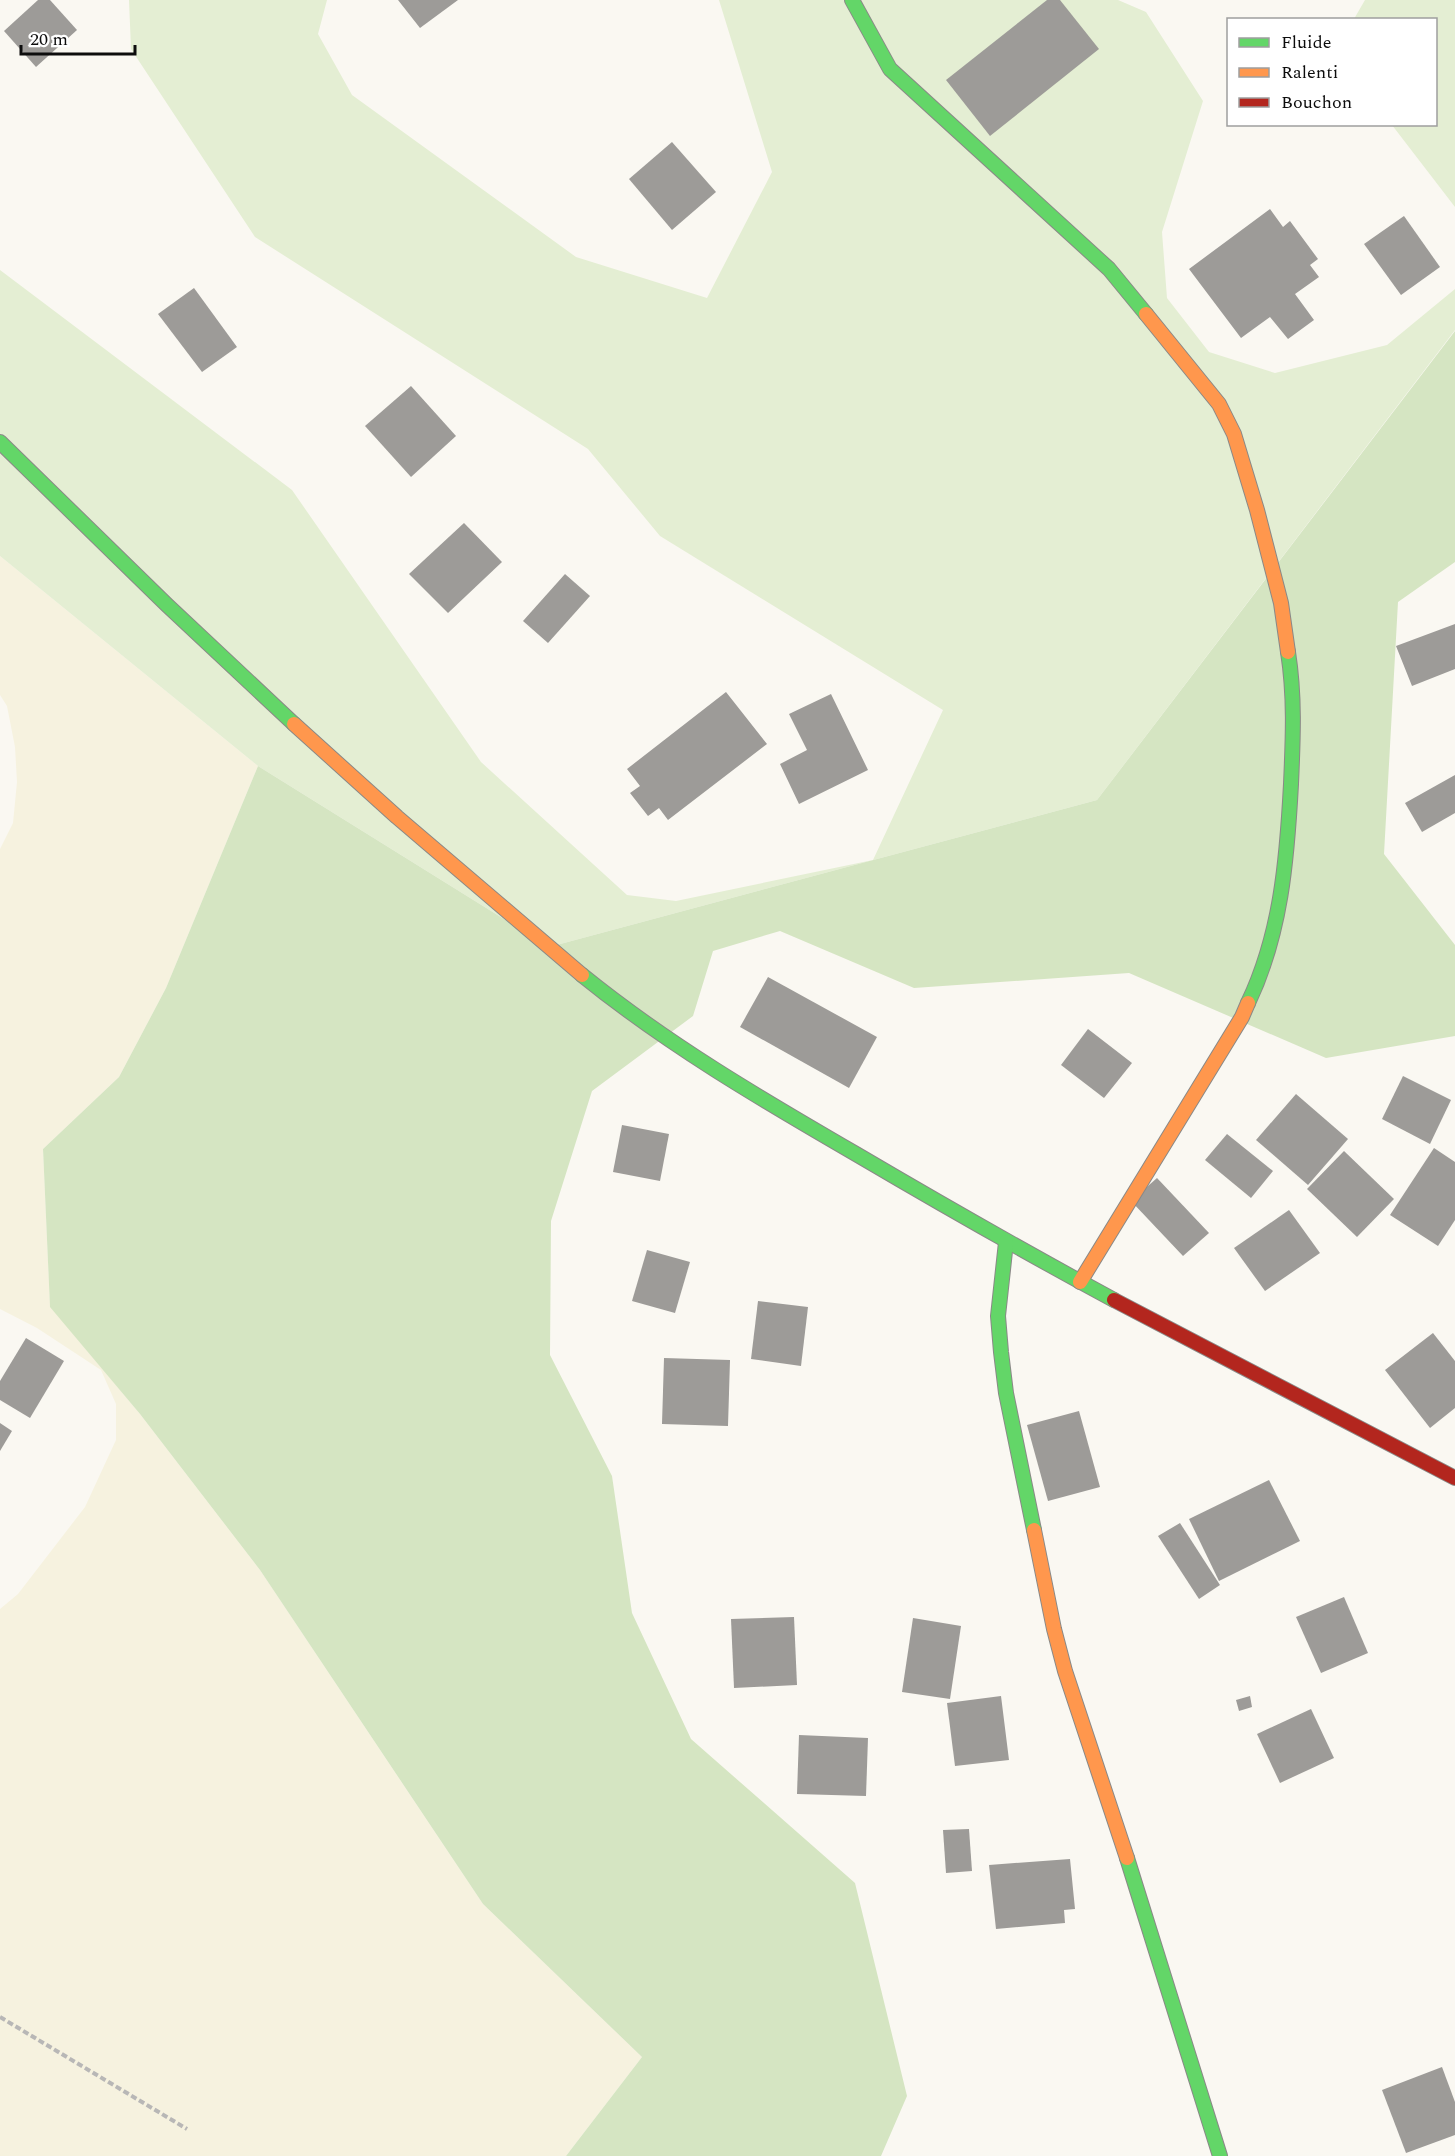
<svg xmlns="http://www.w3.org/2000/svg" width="1455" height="2156" viewBox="0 0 1455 2156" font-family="Spectral,serif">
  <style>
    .farmland { fill: #f6f2df }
    .green { fill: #e4eed3 }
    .forest { fill: #d5e5c2 }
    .building { fill: #9d9b98 }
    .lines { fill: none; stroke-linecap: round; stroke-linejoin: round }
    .fast-casing { stroke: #8a8987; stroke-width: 16 }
    .slow-casing { stroke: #8a8987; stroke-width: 16 }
    .jam-casing { stroke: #8a8987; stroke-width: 16 }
    .path { stroke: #b8b7b6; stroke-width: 4; stroke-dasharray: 6 3; stroke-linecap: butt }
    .fast { stroke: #63d668; stroke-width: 14 }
    .slow { stroke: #ff974d; stroke-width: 14 }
    .jam { stroke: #b3261e; stroke-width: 14 }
  </style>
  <rect width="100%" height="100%" fill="#faf8f2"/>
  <polygon class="farmland" points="0,556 258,766 166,988 119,1077 43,1149 50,1306 140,1414 260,1570 483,1904 642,2057 566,2156 0,2156 0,1609 18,1594 85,1507 116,1440 116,1404 101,1370 37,1328 0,1309 0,849 13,823 17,782 15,747 7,706 0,695"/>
  <g class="green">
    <polygon points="129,0 327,0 318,34 352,95 576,257 707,298 772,172 719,0 1118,0 1146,12 1203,101 1162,232 1167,298 1209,352 1275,373 1387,345 1455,289 1455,330 1097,800 549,947 258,766 0,556 0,270 292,490 481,762 627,895 676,901 873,860 943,710 660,536 588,449 255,237 131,49"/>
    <polygon points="1365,0 1455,0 1455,207 1392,125 1436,124 1436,20 1354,19"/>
  </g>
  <polygon class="forest" points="1455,331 1455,562 1398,602 1384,854 1455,945 1455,1036 1326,1058 1129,973 914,988 780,931 713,951 693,1016 592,1091 551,1221 550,1355 612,1476 632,1613 691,1739 855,1883 907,2096 881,2156 566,2156 642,2057 483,1904 260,1570 140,1414 50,1307 43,1149 119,1077 166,988 258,766 549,947 1097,800"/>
  <g class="building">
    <polygon points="38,0 50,0 77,30 36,67 4,31"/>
    <polygon points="398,0 458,0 420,28"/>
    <polygon points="1047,0 1060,0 1099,49 990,136 946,80"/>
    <polygon points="672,142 716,192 672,230 629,179"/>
    <polygon points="1270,209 1283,227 1290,221 1318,259 1310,265 1319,277 1295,294 1314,320 1288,339 1270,317 1241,338 1189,269"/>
    <polygon points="1404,216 1440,267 1401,295 1364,244"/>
    <polygon points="194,288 237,347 202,372 158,314"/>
    <polygon points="411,386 456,436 411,477 365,426"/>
    <polygon points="464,523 502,562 448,613 409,574"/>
    <polygon points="565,574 590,596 548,643 523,621"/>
    <polygon points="1455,624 1455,669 1412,686 1396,646"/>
    <polygon points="726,692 767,744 668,820 659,808 648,816 630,793 640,786 627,769"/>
    <polygon points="831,694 868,770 799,804 780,764 807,750 789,714"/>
    <polygon points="1455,775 1455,813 1422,832 1405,803"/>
    <polygon points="768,977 877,1037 849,1088 740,1027"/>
    <polygon points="1088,1029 1132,1063 1104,1098 1061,1065"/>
    <polygon points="1403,1076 1451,1100 1430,1144 1382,1119"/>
    <polygon points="1296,1094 1348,1139 1308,1185 1256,1140"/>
    <polygon points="622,1125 669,1134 660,1181 613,1172"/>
    <polygon points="1227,1134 1273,1171 1251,1198 1205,1160"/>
    <polygon points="1434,1148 1455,1162 1455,1220 1438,1246 1390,1215"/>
    <polygon points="1344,1151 1394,1199 1357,1237 1307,1189"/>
    <polygon points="1157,1178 1209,1233 1183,1256 1131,1201"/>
    <polygon points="1289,1210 1320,1253 1265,1291 1234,1248"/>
    <polygon points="647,1250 690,1262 675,1313 632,1301"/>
    <polygon points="758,1301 808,1307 801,1366 751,1359"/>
    <polygon points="1433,1333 1455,1361 1455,1408 1430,1428 1385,1370"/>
    <polygon points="26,1338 64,1361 30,1418 0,1400 0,1381"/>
    <polygon points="664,1358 730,1360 728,1426 662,1424"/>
    <polygon points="1079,1411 1100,1487 1048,1501 1027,1425"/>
    <polygon points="0,1423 12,1431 0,1451"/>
    <polygon points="1269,1480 1300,1541 1219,1581 1189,1519"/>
    <polygon points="1180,1523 1220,1585 1199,1599 1158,1536"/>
    <polygon points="1344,1597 1368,1653 1321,1673 1296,1617"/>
    <polygon points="794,1617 797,1685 734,1688 731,1619"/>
    <polygon points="913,1618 961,1626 950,1699 902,1692"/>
    <polygon points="1001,1696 1009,1760 955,1766 947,1703"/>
    <polygon points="1250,1696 1252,1707 1239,1711 1236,1700"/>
    <polygon points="1311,1709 1334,1758 1280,1783 1257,1734"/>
    <polygon points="799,1735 868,1738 866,1796 797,1794"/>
    <polygon points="969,1829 972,1871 946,1873 943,1830"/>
    <polygon points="1070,1859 1075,1909 1064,1910 1065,1923 996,1929 989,1865"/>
    <polygon points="1442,2067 1455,2102 1455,2135 1406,2153 1382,2090"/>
  </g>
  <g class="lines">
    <defs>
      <g id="fast">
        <polyline points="852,0 890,69 1109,269 1146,314"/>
        <polyline points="0,442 167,605 294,724"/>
        <path d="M582,975C667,1044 761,1099 856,1154C941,1204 1027,1253 1114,1300"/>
        <path d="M1248,1003C1281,934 1287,860 1291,784C1293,739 1295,696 1288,652"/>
        <polyline points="1006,1242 998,1316 1001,1352 1006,1393 1034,1530"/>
        <polyline points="1127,1858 1220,2156"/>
      </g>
      <g id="slow">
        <polyline points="1146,314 1219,404 1234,434 1257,510 1281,603 1288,652"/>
        <polyline points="294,724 397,817 582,975"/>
        <polyline points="1080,1282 1242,1017 1248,1003"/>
        <polyline points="1034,1530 1054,1629 1065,1671 1127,1858"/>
      </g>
      <polyline id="jam" points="1114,1300 1455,1478"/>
    </defs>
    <use href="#fast" class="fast-casing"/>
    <use href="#slow" class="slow-casing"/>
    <use href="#jam" class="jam-casing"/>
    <polyline class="path" points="0,2017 187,2129"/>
    <use href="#fast" class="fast"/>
    <use href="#slow" class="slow"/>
    <use href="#jam" class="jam"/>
  </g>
  <rect x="1227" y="18" width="210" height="108" fill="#ffffff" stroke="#9e9e9e" stroke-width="1.5"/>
  <rect x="1239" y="38" width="30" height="9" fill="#63d668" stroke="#9e9e9e" stroke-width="1.5"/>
  <text x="1281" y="48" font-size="18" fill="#0d0d0d">Fluide</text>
  <rect x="1239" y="68" width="30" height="9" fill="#ff974d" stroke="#9e9e9e" stroke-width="1.5"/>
  <text x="1281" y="78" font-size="18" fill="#0d0d0d">Ralenti</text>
  <rect x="1239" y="98" width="30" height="9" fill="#b3261e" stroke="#9e9e9e" stroke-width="1.5"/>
  <text x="1281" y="108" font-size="18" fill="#0d0d0d">Bouchon</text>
  <path d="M21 45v9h114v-9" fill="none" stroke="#0d0d0d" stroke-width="3"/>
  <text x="30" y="45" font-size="18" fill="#0d0d0d" stroke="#ffffff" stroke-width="4.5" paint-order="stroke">20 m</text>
</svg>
